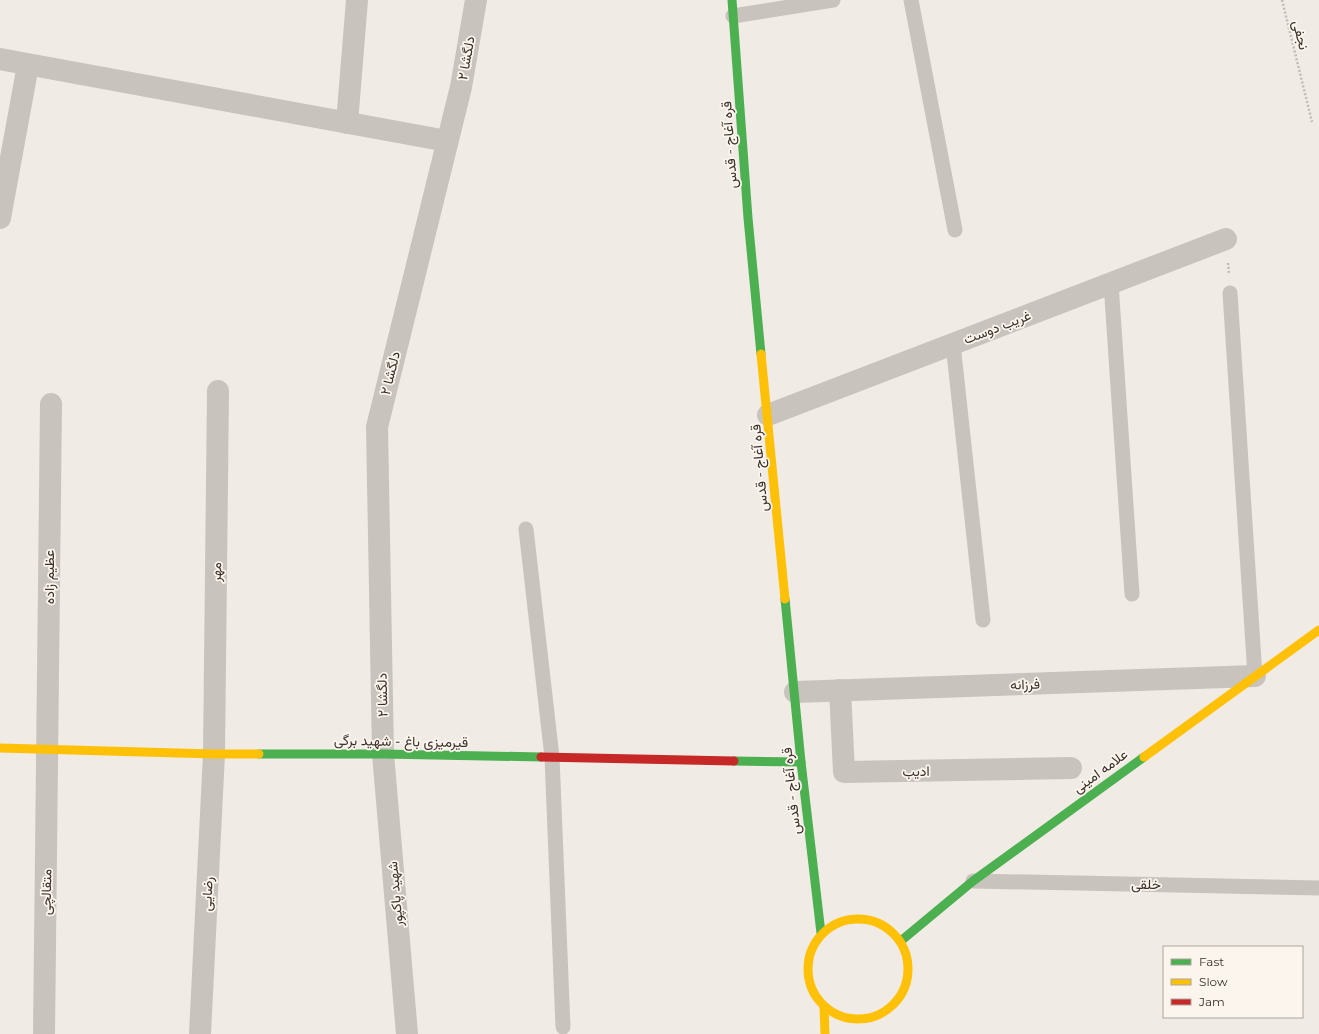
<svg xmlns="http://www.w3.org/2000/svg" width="1319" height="1034" viewBox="0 0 1319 1034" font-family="Montserrat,Vazirmatn,sans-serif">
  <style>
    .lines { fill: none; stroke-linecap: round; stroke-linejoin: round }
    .path { stroke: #c2bbb6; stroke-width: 2.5; stroke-dasharray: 2 2; stroke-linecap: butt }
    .lane { stroke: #c9c3be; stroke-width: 15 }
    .street { stroke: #c9c3be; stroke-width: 22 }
    .fast { stroke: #4caf50; stroke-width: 9 }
    .slow { stroke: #ffc107; stroke-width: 9 }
    .jam { stroke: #c62828; stroke-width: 9 }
    .labels { text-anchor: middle; stroke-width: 3.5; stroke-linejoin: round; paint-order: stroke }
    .street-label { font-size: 14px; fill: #3b302b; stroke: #fbf5ee }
  </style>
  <rect width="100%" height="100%" fill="#f0ebe5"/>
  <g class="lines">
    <g class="path">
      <polyline points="1282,0 1312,122"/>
      <polyline points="1228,263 1229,274"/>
    </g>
    <g class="lane">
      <polyline points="911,0 955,230"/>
      <polyline points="733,16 833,0"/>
      <polyline points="1111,283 1132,594"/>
      <polyline points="1230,293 1255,676"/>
      <polyline points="953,344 983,620"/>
      <polyline points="526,529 552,757 563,1027"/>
      <polyline points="973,881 1319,888"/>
    </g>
    <g class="street">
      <polyline points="0,59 447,141"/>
      <polyline points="347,123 357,0"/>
      <polyline points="0,218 28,65"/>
      <polyline points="768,415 1226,239"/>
      <polyline points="840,690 844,772 1071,768"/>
      <polyline points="795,692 1255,676"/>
      <polyline points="44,1034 51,404"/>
      <polyline points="200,1034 214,754 218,391"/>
      <polyline points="407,1034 383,754 377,427 461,87 476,0"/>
    </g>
    <g class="fast">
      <polyline points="732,0 748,218 761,354"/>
      <polyline points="785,599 801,762 821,933"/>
      <polyline points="259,754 383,754 541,757"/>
      <polyline points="734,761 801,762"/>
      <polyline points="902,940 973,881 1144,757"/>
    </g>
    <g class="slow">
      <polyline points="761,354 785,599"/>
      <polyline points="0,748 214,754 259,754"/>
      <polyline points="1144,757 1319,630"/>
      <circle cx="858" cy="969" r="50"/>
      <polyline points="824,1007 825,1034"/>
    </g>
    <polyline class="jam" points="541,757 734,761"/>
  </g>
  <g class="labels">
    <g class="street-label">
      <text transform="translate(1301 35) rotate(76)" y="5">نجفی</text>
      <text transform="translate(466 58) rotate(-80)" y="5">دلگشا ۲</text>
      <text transform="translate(729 145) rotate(-94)" y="5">قره آغاج - قدس</text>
      <text transform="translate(997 327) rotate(-21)" y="5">غریب دوست</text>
      <text transform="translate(390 373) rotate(-76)" y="5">دلگشا ۲</text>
      <text transform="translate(759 468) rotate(-95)" y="5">قره آغاج - قدس</text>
      <text transform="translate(216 572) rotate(-89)" y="5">مهر</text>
      <text transform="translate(49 577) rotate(-90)" y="5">عظیم زاده</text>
      <text transform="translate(1025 684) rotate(-2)" y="5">فرزانه</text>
      <text transform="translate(382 695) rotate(-91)" y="5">دلگشا ۲</text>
      <text transform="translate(401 741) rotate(1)" y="5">قیرمیزی باغ - شهید برگی</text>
      <text transform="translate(916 771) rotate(-1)" y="5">ادیب</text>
      <text transform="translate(1100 771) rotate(-36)" y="5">علامه امینی</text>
      <text transform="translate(791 791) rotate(-96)" y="5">قره آغاج - قدس</text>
      <text transform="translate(1146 884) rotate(1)" y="5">خلقی</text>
      <text transform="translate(46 892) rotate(-89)" y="5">متقالچی</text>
      <text transform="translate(207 894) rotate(-87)" y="5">رضایی</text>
      <text transform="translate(395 894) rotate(-95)" y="5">شهید پاکپور</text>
    </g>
  </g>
  <rect x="1163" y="946" width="140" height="72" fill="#fbf5ee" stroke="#aea6a0"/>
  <rect x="1171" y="959" width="20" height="6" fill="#4caf50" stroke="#aea6a0"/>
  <text x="1199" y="966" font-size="12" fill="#3b302b">Fast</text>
  <rect x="1171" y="979" width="20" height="6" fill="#ffc107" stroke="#aea6a0"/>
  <text x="1199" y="986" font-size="12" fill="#3b302b">Slow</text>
  <rect x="1171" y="999" width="20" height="6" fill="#c62828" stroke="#aea6a0"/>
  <text x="1199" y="1006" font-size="12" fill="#3b302b">Jam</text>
</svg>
